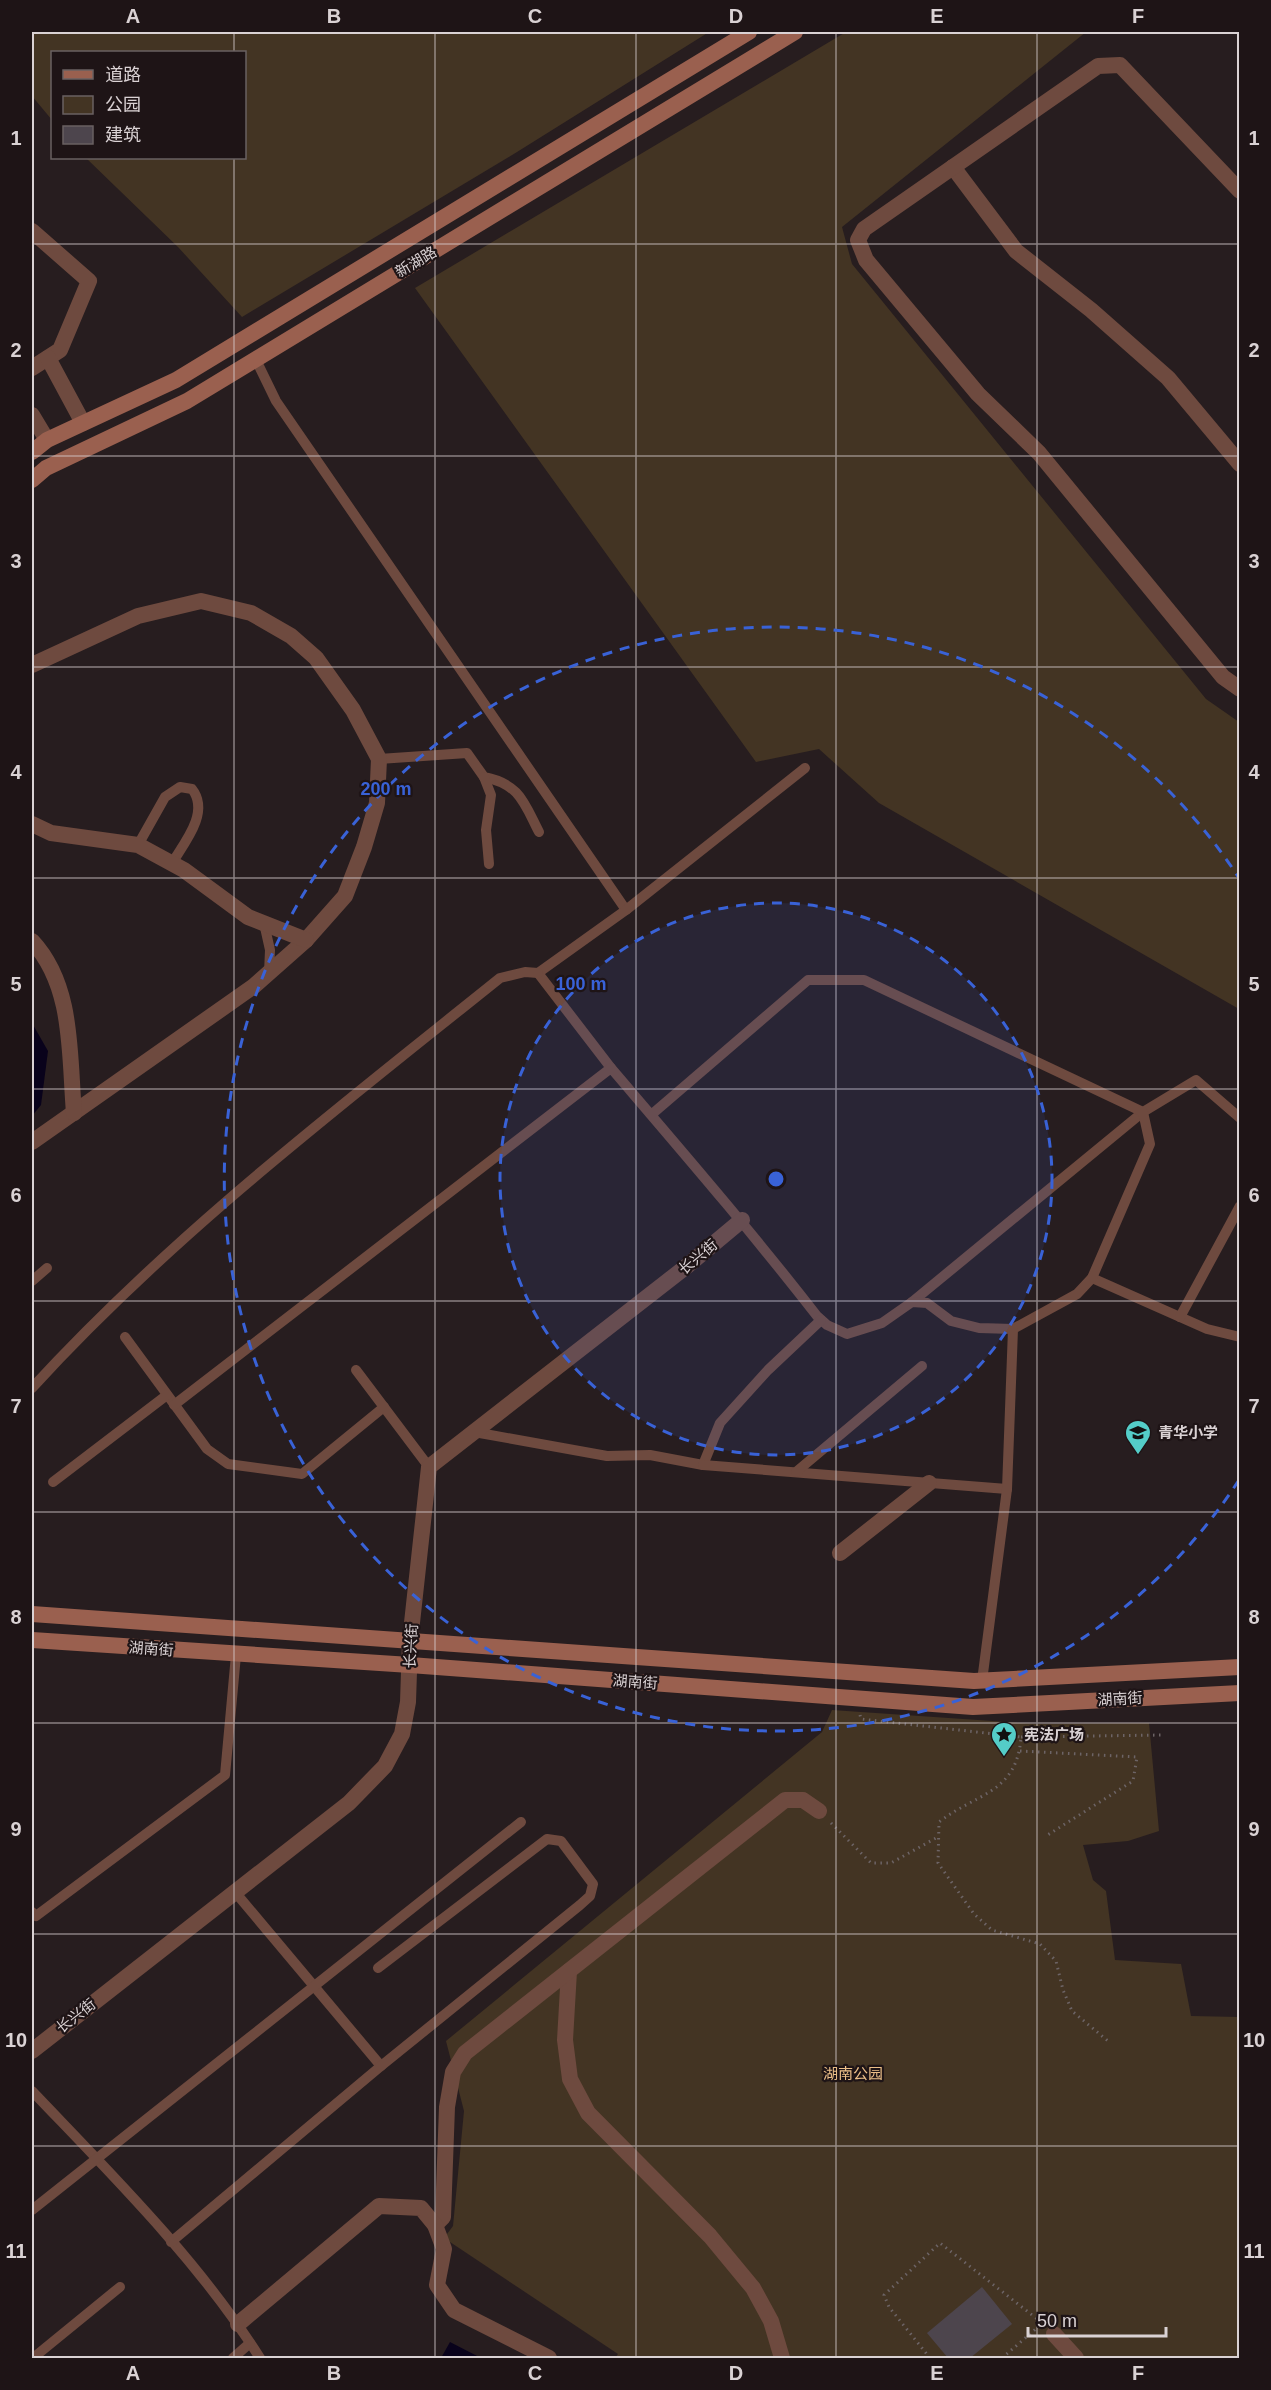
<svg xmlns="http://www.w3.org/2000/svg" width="1271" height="2390" viewBox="0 0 1271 2390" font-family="Arial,'Noto Sans SC',sans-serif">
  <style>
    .green { fill: #433423 }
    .water { fill: #09021b }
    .building { fill: #4d454d }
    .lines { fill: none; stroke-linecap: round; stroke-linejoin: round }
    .path { stroke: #6d6466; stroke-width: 3; stroke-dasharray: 1.5 4.5; stroke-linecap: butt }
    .service { stroke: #6e4a3f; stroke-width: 10 }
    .minor { stroke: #6e4a3f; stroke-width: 16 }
    .secondary { stroke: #9a604f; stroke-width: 16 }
    .grid { fill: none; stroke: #dad2d4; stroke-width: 1.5; stroke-opacity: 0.55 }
    .ring { fill: none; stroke: #3962d7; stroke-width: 3; stroke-dasharray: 10 8 }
    .labels { text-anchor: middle; stroke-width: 4.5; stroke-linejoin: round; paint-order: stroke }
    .street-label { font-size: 15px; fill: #dad2d4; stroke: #1e1416 }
    .poi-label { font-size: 15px; font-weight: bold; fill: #dad2d4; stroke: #1e1416; text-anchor: start }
    .park-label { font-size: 15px; fill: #ecbf88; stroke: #1e1416 }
    .centre { fill: #3962d7; stroke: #1e1416; stroke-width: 3 }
    .ring-label { font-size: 18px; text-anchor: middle; font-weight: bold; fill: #3962d7; stroke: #1e1416; stroke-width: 4.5; stroke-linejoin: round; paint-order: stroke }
    .neatline { fill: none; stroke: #dad2d4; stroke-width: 2 }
    .grid-label { font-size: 20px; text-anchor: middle; font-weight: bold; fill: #dad2d4 }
  </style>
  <rect width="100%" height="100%" fill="#271d1f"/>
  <g class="green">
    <polygon points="32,32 709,32 517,152 242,317 178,247 86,158 244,158 244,52 52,52 52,120 32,96"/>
    <polygon points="846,32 1086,32 842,227 852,264 1206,699 1239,722 1239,1009 879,803 819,749 756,762 415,288"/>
    <polygon points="832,1710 1036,1724 1149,1723 1159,1831 1128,1841 1083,1845 1093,1880 1106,1891 1115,1960 1181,1964 1191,2016 1239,2017 1239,2358 615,2358 618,2354 444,2238 453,2226 464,2111 446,2041 822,1732"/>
  </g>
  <g class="water">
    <polygon points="32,1023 48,1051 41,1105 32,1116"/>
    <polygon points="450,2342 481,2358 441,2358"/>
  </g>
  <polygon class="building" points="982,2287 1012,2324 970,2358 948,2358 927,2333"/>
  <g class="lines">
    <g class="path">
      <path d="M860,1715L861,1719L1021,1737C1017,1794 976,1793 939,1822L938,1863L974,1914L992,1930L1040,1944L1056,1961L1063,1990L1072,2011L1108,2041"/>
      <polyline points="1021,1737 1162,1735"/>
      <polyline points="1020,1751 1137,1757 1133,1781 1046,1836"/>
      <polyline points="831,1823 871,1863 891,1863 936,1838"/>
      <polyline points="930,2358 889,2307 884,2295 940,2243 1041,2322"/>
      <polyline points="1002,2358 1037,2328"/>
    </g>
    <g class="service">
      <polyline points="256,360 276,401 626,910"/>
      <path d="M379,759L467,753L484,777C520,784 524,803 539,832"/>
      <polyline points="484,777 491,795 486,830 489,864"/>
      <path d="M138,845L165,797L180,787L192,789C210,812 185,842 172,863"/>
      <polyline points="264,923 270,950 269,973"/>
      <polyline points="611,1068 538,973 626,910 805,768"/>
      <polyline points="1092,1278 1207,1329 1240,1337"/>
      <polyline points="32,1281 47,1268"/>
      <polyline points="912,1302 1143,1112 1196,1080 1240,1118"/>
      <polyline points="1180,1317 1240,1206"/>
      <polyline points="125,1337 207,1449 228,1464 302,1474 384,1407"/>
      <polyline points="356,1370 429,1467"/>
      <path d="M32,1388C173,1234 337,1109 500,978L525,972L538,973"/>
      <path d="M174,1405L611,1068C681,1150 751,1231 817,1316L827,1325L847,1334L882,1323L912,1302L927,1303L951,1321L979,1328L1013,1329L1077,1294L1092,1278L1150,1144L1143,1112L864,980H808L651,1115"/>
      <polyline points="474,1432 607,1456 650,1455 703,1465 720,1423 768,1370 821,1320"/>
      <polyline points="703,1465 1007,1489"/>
      <polyline points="796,1472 922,1366"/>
      <polyline points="53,1482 167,1395"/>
      <polyline points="982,1681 1007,1489 1013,1329"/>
      <polyline points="235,1892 381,2066"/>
      <polyline points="32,1912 36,1916 225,1775 236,1655"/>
      <path d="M32,2091C112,2175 198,2260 260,2358"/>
      <polyline points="32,2210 521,1822"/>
      <polyline points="171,2242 381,2066 580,1905 590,1896 593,1884 561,1841 547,1839 378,1968"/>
      <polyline points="33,2358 120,2287"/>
      <polyline points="233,2358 250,2343"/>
    </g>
    <g class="minor">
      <polyline points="953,167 1016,251 1091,310 1168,378 1240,464"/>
      <polyline points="1240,191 1120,65 1098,66 864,229 858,240 866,260 978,394 1039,453 1223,677 1240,689"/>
      <polyline points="32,231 89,281 60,350 32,368"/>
      <polyline points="48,358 83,423"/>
      <polyline points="32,415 47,440"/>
      <polyline points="32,665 138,616 201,601 251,613 291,636 316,658 353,710 379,759 377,803 364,847 345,896 306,940 254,986 32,1142"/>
      <polyline points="32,824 51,833 138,845 184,870 248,917 306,940"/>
      <path d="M32,941C74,986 69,1055 74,1113"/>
      <polyline points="840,1553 929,1483"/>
      <polyline points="569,1971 565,2040 570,2079 588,2113 710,2236 753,2288 771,2321 782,2358"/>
      <polyline points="32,2051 349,1803 385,1766 402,1734 408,1702 410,1641 429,1467 687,1266 742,1220"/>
      <polyline points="435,2225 443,2217 447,2107 453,2072 465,2053 785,1800 803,1800 819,1811"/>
      <polyline points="238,2324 379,2206 421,2208 435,2225 444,2249 437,2285 454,2310 549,2358"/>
      <polyline points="1054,2334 1076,2358"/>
    </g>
    <g class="secondary">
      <polyline points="32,452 47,440 176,380 749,32"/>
      <polyline points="32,480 46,468 187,401 795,32"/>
      <polyline points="32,1614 974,1681 1240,1667"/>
      <polyline points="32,1640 410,1665 973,1707 1240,1693"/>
    </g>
  </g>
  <path class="grid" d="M234,32V52M435,32V2358M636,32V2358M836,32V2358M1037,32V2358M234,158V2358M32,244H1240M32,456H1240M32,667H1240M32,878H1240M32,1089H1240M32,1301H1240M32,1512H1240M32,1723H1240M32,1934H1240M32,2146H1240"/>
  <circle cx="776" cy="1179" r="276" fill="#3962d7" fill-opacity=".12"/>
  <g class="ring">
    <circle cx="776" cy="1179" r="276"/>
    <path d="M1239 1480A552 552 0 1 1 1239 878"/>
  </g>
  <defs>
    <symbol id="school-pin" viewBox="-11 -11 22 30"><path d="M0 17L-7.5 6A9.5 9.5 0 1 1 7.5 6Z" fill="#54cdc8" stroke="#1e1416"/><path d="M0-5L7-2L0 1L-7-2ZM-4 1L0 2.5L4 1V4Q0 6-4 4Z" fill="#111"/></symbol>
    <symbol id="sight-pin" viewBox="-11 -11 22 30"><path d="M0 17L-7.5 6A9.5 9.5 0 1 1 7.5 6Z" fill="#54cdc8" stroke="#1e1416"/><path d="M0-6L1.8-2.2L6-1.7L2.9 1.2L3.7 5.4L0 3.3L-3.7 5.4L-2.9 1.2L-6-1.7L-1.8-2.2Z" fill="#111"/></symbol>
  </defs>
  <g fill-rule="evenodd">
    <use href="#school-pin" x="1123" y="1418" width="30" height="40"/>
    <use href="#sight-pin" x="989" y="1720" width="30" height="40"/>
  </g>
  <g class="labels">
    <g class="street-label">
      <text transform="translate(416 262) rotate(-31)" y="5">新湖路</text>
      <text transform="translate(698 1257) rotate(-40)" y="5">长兴街</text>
      <text transform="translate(411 1646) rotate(-87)" y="5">长兴街</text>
      <text transform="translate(151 1649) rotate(4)" y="5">湖南街</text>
      <text transform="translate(635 1682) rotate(4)" y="5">湖南街</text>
      <text transform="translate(1120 1699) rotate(-3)" y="5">湖南街</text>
      <text transform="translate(76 2016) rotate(-38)" y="5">长兴街</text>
    </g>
    <g class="poi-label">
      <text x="1158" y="1438">青华小学</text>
      <text x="1024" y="1740">宪法广场</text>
    </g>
    <g class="park-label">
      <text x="853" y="2079">湖南公园</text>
    </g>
  </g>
  <circle cx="776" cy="1179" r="9" class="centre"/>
  <g class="ring-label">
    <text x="386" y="795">200 m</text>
    <text x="581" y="990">100 m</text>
  </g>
  <rect width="1271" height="2390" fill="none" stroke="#1e1416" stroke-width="66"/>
  <rect x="51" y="51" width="195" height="108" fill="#1e1416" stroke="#696062" stroke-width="1.5"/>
  <rect x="63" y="70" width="30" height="9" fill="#9a604f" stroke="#696062" stroke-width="1.5"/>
  <text x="105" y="81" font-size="18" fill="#dad2d4">道路</text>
  <rect x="63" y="96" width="30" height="18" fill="#433423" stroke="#696062" stroke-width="1.5"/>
  <text x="105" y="111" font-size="18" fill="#dad2d4">公园</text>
  <rect x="63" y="126" width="30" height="18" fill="#4d454d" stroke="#696062" stroke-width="1.5"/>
  <text x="105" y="141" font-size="18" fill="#dad2d4">建筑</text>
  <path d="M1028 2327v9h138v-9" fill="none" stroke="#dad2d4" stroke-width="3"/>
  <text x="1037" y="2327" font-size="18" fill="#dad2d4" stroke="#1e1416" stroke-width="4.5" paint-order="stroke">50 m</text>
  <rect x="33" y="33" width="1205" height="2324" class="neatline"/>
  <g class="grid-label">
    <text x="133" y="23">A</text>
    <text x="334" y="23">B</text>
    <text x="535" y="23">C</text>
    <text x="736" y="23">D</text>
    <text x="937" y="23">E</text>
    <text x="1138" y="23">F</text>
    <text x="16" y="145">1</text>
    <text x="1254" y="145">1</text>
    <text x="16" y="357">2</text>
    <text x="1254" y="357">2</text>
    <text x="16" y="568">3</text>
    <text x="1254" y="568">3</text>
    <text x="16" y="779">4</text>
    <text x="1254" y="779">4</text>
    <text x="16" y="991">5</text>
    <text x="1254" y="991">5</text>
    <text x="16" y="1202">6</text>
    <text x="1254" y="1202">6</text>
    <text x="16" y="1413">7</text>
    <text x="1254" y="1413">7</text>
    <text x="16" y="1624">8</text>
    <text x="1254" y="1624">8</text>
    <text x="16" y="1836">9</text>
    <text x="1254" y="1836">9</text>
    <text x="16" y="2047">10</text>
    <text x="1254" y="2047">10</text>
    <text x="16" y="2258">11</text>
    <text x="1254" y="2258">11</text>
    <text x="133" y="2380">A</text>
    <text x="334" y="2380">B</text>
    <text x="535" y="2380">C</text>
    <text x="736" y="2380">D</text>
    <text x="937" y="2380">E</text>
    <text x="1138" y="2380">F</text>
  </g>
</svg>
